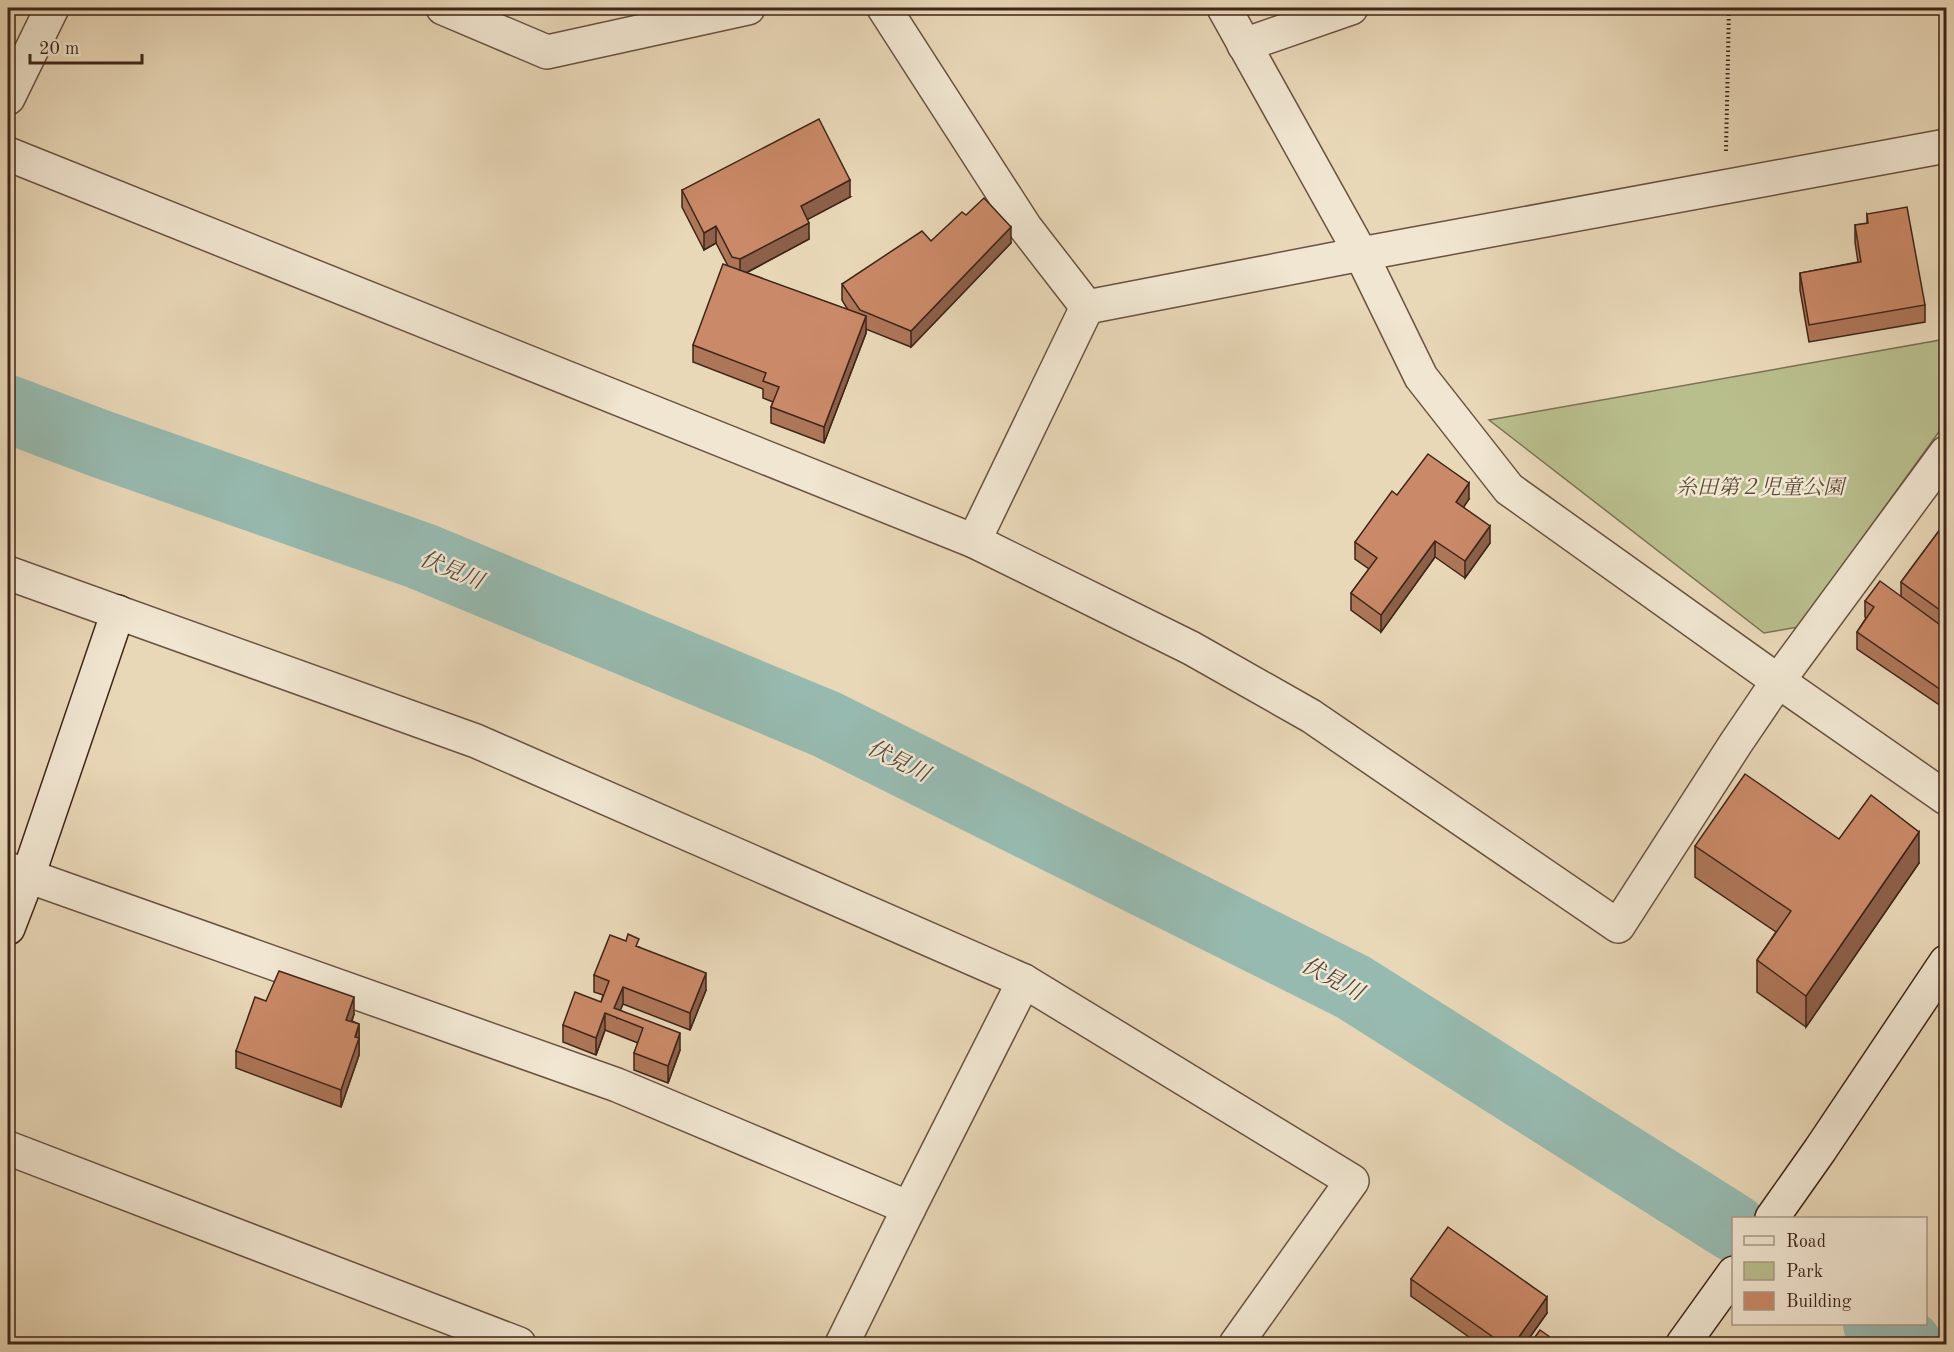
<svg xmlns="http://www.w3.org/2000/svg" width="1954" height="1352" viewBox="0 0 1954 1352" font-family="'Old Standard TT','Noto Serif JP',serif">
  <style>
    .park { fill: #b9be8d; stroke: #7c7253; stroke-width: 1.5 }
    .lines { fill: none; stroke-linecap: round; stroke-linejoin: round }
    .river { stroke: #97bab0; stroke-width: 68 }
    .street-casing { stroke: #6a5241; stroke-width: 36 }
    .secondary-casing { stroke: #3f2519; stroke-width: 36 }
    .path { stroke: #3f2519; stroke-width: 4; stroke-dasharray: 1.5 3; stroke-linecap: butt }
    .street { stroke: #f1e6d1; stroke-width: 33 }
    .secondary { stroke: #f1e6d1; stroke-width: 33 }
    .wall { fill: #ae7659; stroke: #3f2519; stroke-width: 1.5 }
    .shaded-wall { fill: #8d6049; stroke: #3f2519; stroke-width: 1.5 }
    .building { fill: #ca8968; stroke: #3f2519; stroke-width: 1.5 }
    .labels { text-anchor: middle; stroke-width: 5; stroke-linejoin: round; paint-order: stroke }
    .park-label { font-size: 21px; font-style: italic; fill: #5e4b36; stroke: #f1e6d1 }
    .water-label { font-size: 22px; font-style: italic; fill: #554a3f; stroke: #f1e6d1 }
  </style>
  <rect width="100%" height="100%" fill="#e9d8b8"/>
  <filter id="stains"><feTurbulence type="fractalNoise" baseFrequency=".00333" numOctaves="4"/><feColorMatrix values="0 0 0 0 .2 0 0 0 0 .09 0 0 0 0 .02 0 0 0 .5 -.17"/></filter>
  <radialGradient id="worn" r=".72"><stop offset=".6" stop-color="#630" stop-opacity="0"/><stop offset="1" stop-color="#630" stop-opacity=".3"/></radialGradient>
  <polygon class="park" points="1946,339 1946,422 1798,627 1764,633 1489,420"/>
  <g class="lines">
    <g class="river">
      <polyline points="8,409 101,444 421,556 826,724 1353,987 1734,1228"/>
      <polyline points="1877,1324 1908,1344"/>
    </g>
    <defs>
      <g id="street">
        <polyline points="443,8 547,52 748,8"/>
        <polyline points="884,8 1025,227 1087,307 1361,254 1946,146"/>
        <polyline points="1224,8 1361,254 1421,377 1509,489 1778,681 1946,798"/>
        <polyline points="1244,45 1351,8"/>
        <polyline points="8,98 52,8"/>
        <polyline points="8,154 974,541 1191,648 1311,716 1618,926 1736,743 1778,681 1946,453"/>
        <polyline points="974,541 1087,307"/>
        <polyline points="8,573 476,741 1024,981 1352,1181 1236,1344"/>
        <polyline points="8,869 617,1085 909,1208"/>
        <polyline points="8,1148 519,1344"/>
        <polyline points="842,1344 909,1208 1024,981"/>
      </g>
      <g id="secondary">
        <polyline points="8,928 28,876 118,612"/>
        <polyline points="1772,1218 1820,1150 1946,962"/>
        <polyline points="1683,1344 1734,1273"/>
      </g>
    </defs>
    <use href="#street" class="street-casing"/>
    <use href="#secondary" class="secondary-casing"/>
    <polyline class="path" points="1726,151 1729,8"/>
    <use href="#street" class="street"/>
    <use href="#secondary" class="secondary"/>
  </g>
  <g class="wall">
    <polygon points="682,190 850,197 807,219 809,239 746,273 848,310 842,300 842,284 931,241 966,215 1011,243 911,347 866,329 866,333 824,443 771,423 771,407 773,402 763,398 763,389 693,362 693,345 728,266 716,243 704,250 682,207"/>
    <polygon points="1867,214 1925,305 1925,322 1809,342 1800,290 1800,273 1858,262 1855,242 1855,225 1867,224"/>
    <polygon points="1397,495 1469,499 1463,507 1490,543 1465,578 1435,557 1381,632 1351,610 1351,593 1369,569 1355,559 1355,542"/>
    <polygon points="1947,520 1947,710 1857,649 1857,632 1866,618 1865,617 1865,601 1901,597 1901,582"/>
    <polygon points="1839,839 1919,863 1806,1027 1757,992 1757,960 1776,932 1695,877 1695,846"/>
    <polygon points="639,947 706,990 690,1030 623,1004 620,1010 680,1050 668,1083 634,1070 634,1053 638,1043 605,1030 596,1055 563,1042 563,1025 601,1002 603,995 594,992 594,975"/>
    <polygon points="266,1001 354,1014 352,1021 359,1024 359,1055 341,1107 236,1068 236,1051"/>
    <polygon points="1947,1028 1947,1058 1940,1053 1940,1037"/>
    <polygon points="1411,1279 1547,1313 1525,1344 1479,1344 1411,1296"/>
  </g>
  <g class="shaded-wall">
    <polygon points="850,180 850,197 801,223 801,206"/>
    <polygon points="809,223 809,239 740,276 740,259"/>
    <polygon points="716,226 716,243 704,250 704,233"/>
    <polygon points="1011,227 1011,243 911,347 911,331"/>
    <polygon points="866,316 866,333 824,443 824,427"/>
    <polygon points="1469,483 1469,499 1456,519 1456,502"/>
    <polygon points="1490,526 1490,543 1465,578 1465,561"/>
    <polygon points="1435,541 1435,557 1381,632 1381,615"/>
    <polygon points="1919,832 1919,863 1806,1027 1806,996"/>
    <polygon points="706,973 706,990 690,1030 690,1013"/>
    <polygon points="623,987 623,1004 617,1018 614,1008"/>
    <polygon points="354,997 354,1014 346,1036 346,1020"/>
    <polygon points="605,1013 605,1030 596,1055 596,1038"/>
    <polygon points="359,1024 359,1055 341,1107 341,1090"/>
    <polygon points="680,1033 680,1050 668,1083 668,1066"/>
    <polygon points="1547,1297 1547,1313 1525,1344 1514,1344"/>
  </g>
  <g class="building">
    <polygon points="819,119 850,180 801,206 809,223 740,259 732,257 716,226 704,233 682,190"/>
    <polygon points="984,198 1011,227 911,331 860,310 842,284 922,231 931,241 962,212 966,215"/>
    <polygon points="1907,207 1925,305 1809,325 1800,273 1861,262 1855,225 1868,223 1867,214"/>
    <polygon points="723,264 866,316 824,427 771,407 779,387 763,381 766,373 693,345"/>
    <polygon points="1428,454 1469,483 1456,502 1490,526 1465,561 1435,541 1381,615 1351,593 1377,558 1355,542 1392,491 1397,495"/>
    <polygon points="1947,520 1947,615 1901,582"/>
    <polygon points="1880,581 1947,630 1947,694 1857,632 1874,607 1865,601"/>
    <polygon points="1745,774 1839,839 1871,795 1919,832 1806,996 1757,960 1791,911 1695,846"/>
    <polygon points="628,934 639,939 636,946 706,973 690,1013 623,987 614,1008 680,1033 668,1066 634,1053 643,1028 605,1013 596,1038 563,1025 575,992 601,1002 609,981 594,975 610,935 626,941"/>
    <polygon points="279,971 354,997 346,1020 359,1024 355,1037 359,1038 341,1090 236,1051 255,997 266,1001"/>
    <polygon points="1947,1028 1947,1041 1940,1037"/>
    <polygon points="1448,1227 1547,1297 1514,1344 1503,1344 1411,1279"/>
    <polygon points="1540,1330 1560,1344 1530,1344"/>
  </g>
  <g class="labels">
    <g class="park-label">
      <text x="1760" y="494">糸田第２児童公園</text>
    </g>
    <g class="water-label">
      <text transform="translate(452 569) rotate(22)" y="8">伏見川</text>
      <text transform="translate(899 760) rotate(27)" y="8">伏見川</text>
      <text transform="translate(1333 978) rotate(28)" y="8">伏見川</text>
    </g>
  </g>
  <rect width="1954" height="1352" fill="none" stroke="#e9d8b8" stroke-width="30"/>
  <rect x="9" y="9" width="1936" height="1334" fill="none" stroke="#3f2519" stroke-width="3"/>
  <rect x="15" y="15" width="1924" height="1322" fill="none" stroke="#3f2519" stroke-width="1.5"/>
  <rect x="1732" y="1217" width="195" height="108" fill="#f1e6d1" stroke="#aa9987" stroke-width="1.5"/>
  <rect x="1744" y="1236" width="30" height="9" fill="#f1e6d1" stroke="#aa9987" stroke-width="1.5"/>
  <text x="1786" y="1247" font-size="18" fill="#3f2519">Road</text>
  <rect x="1744" y="1262" width="30" height="18" fill="#b9be8d" stroke="#aa9987" stroke-width="1.5"/>
  <text x="1786" y="1277" font-size="18" fill="#3f2519">Park</text>
  <rect x="1744" y="1292" width="30" height="18" fill="#ca8968" stroke="#aa9987" stroke-width="1.5"/>
  <text x="1786" y="1307" font-size="18" fill="#3f2519">Building</text>
  <path d="M30 54v9h112v-9" fill="none" stroke="#3f2519" stroke-width="3"/>
  <text x="39" y="54" font-size="18" fill="#3f2519" stroke="#f1e6d1" stroke-width="4.5" paint-order="stroke">20 m</text>
  <rect width="100%" height="100%" filter="url(#stains)"/>
  <rect width="100%" height="100%" fill="url(#worn)"/>
</svg>
